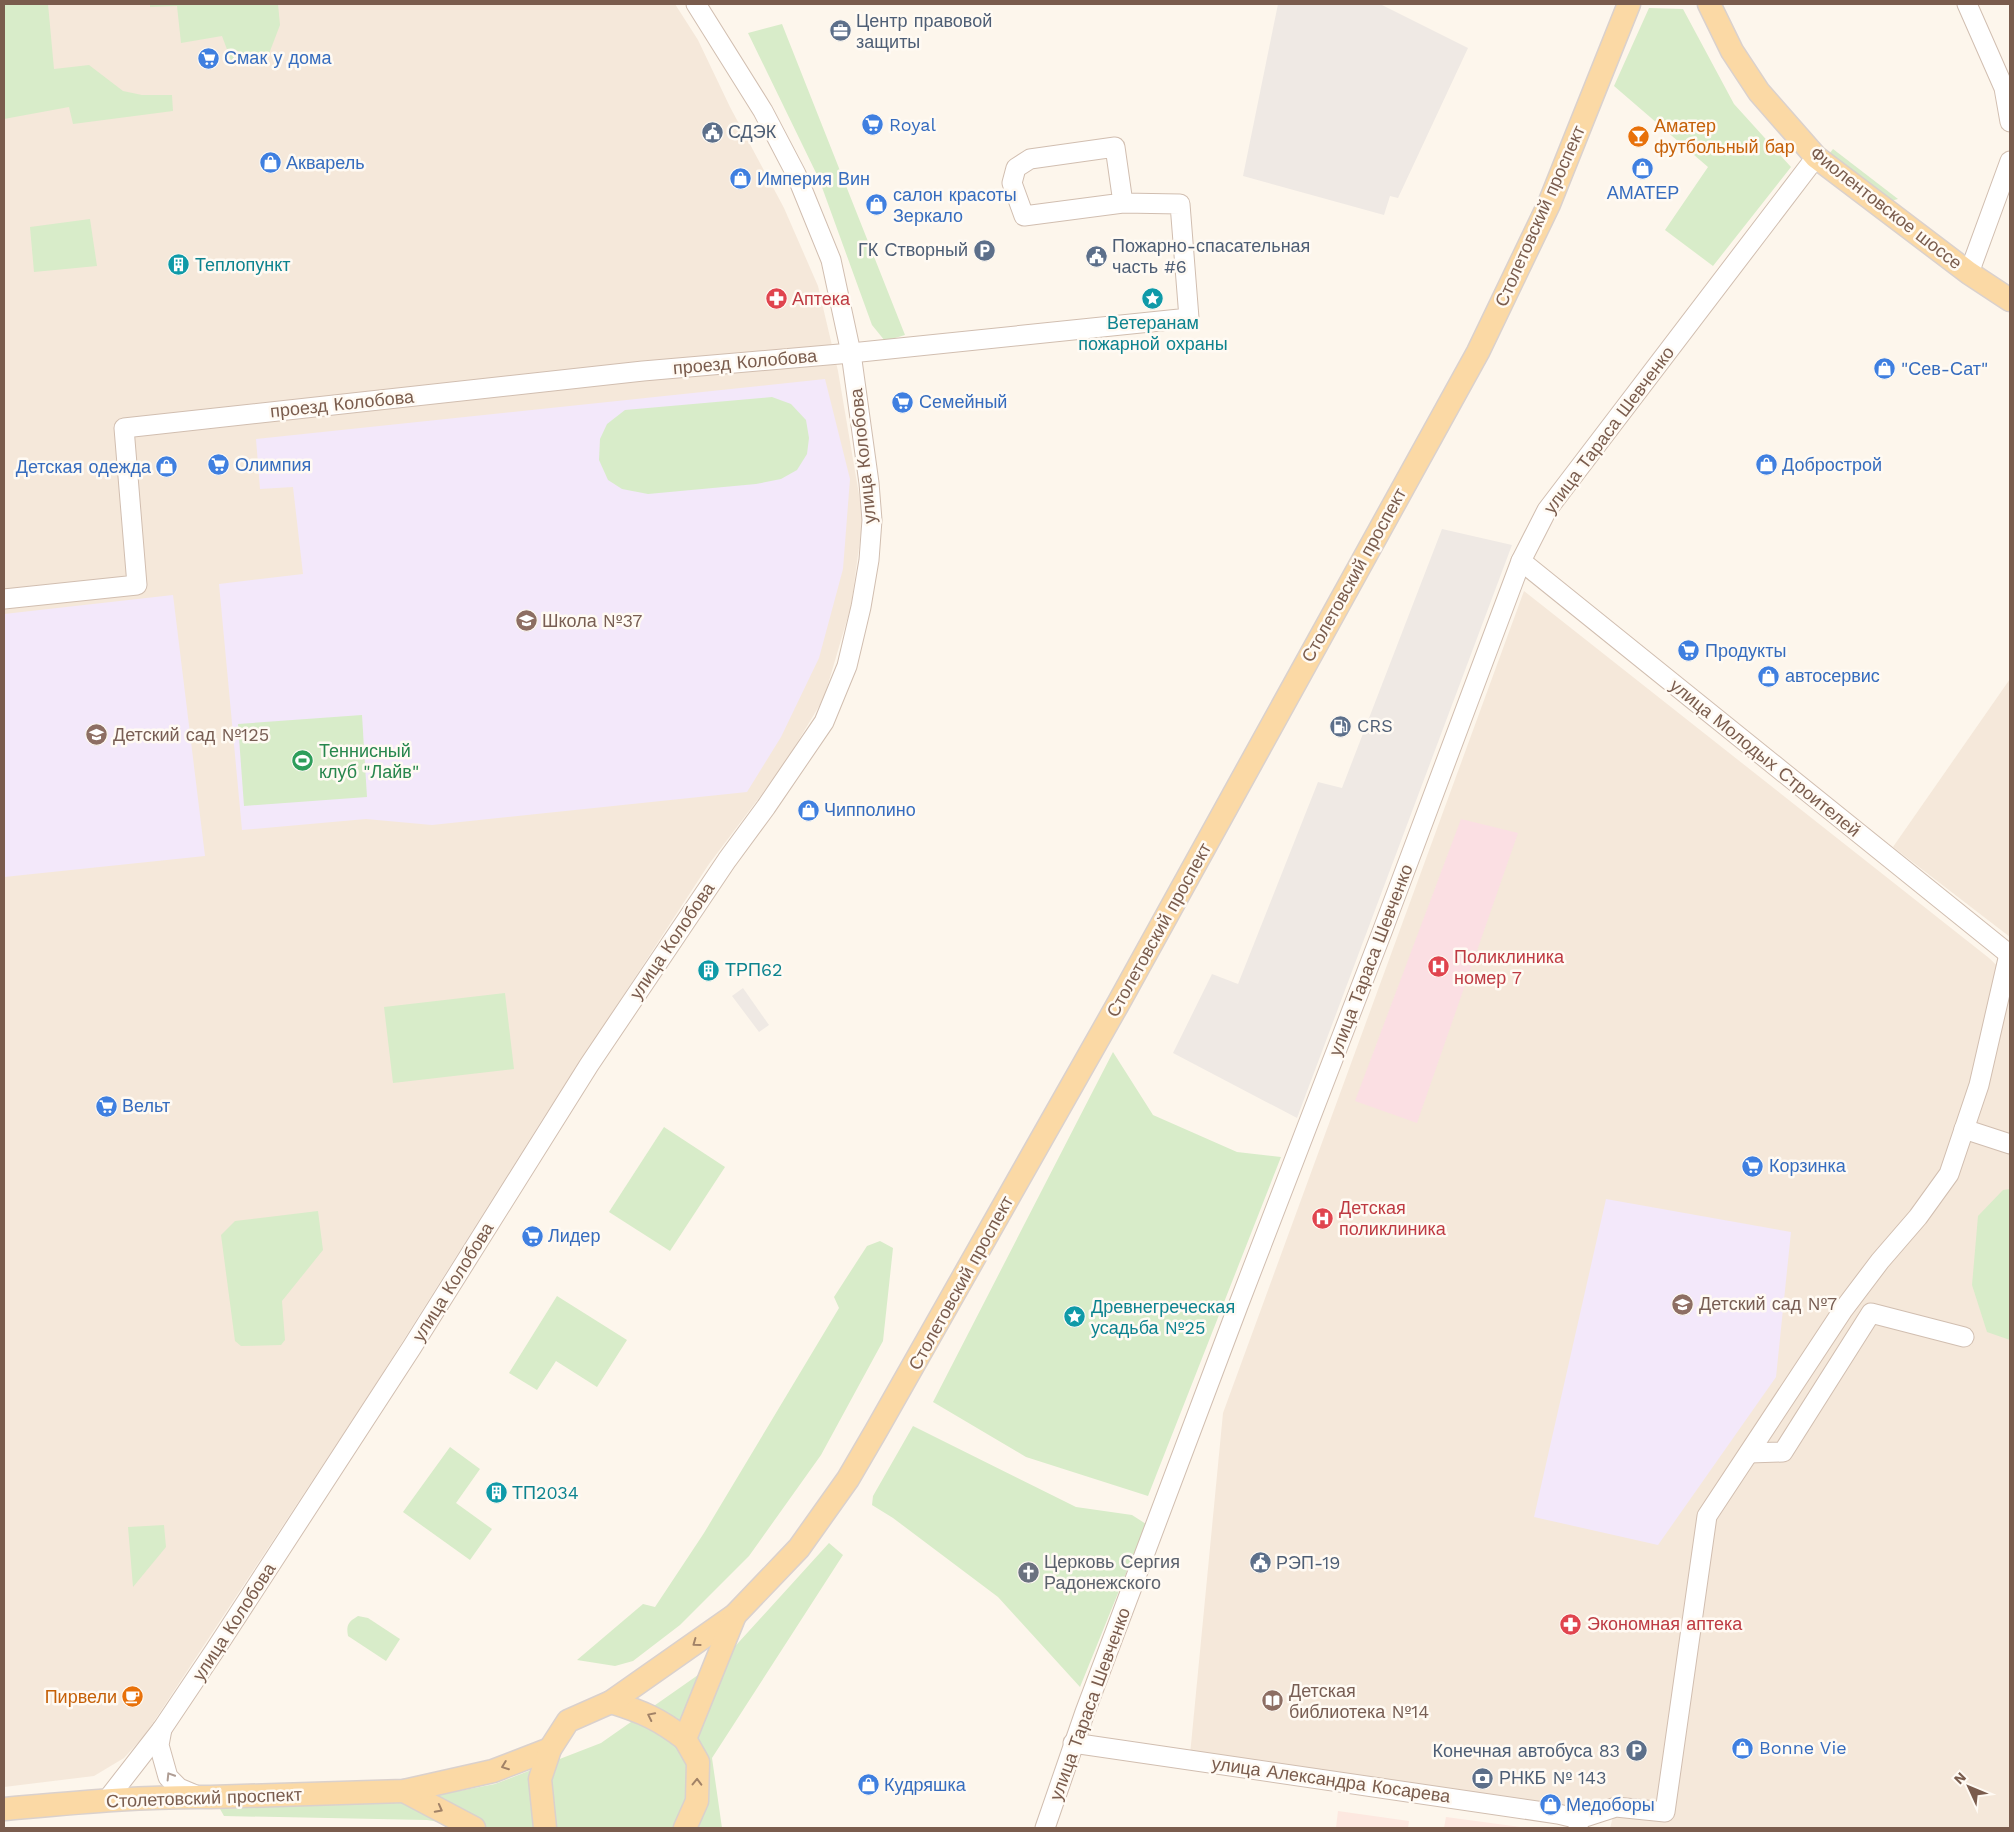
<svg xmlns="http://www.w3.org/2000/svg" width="2014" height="1832" viewBox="0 0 2014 1832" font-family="'Work Sans',sans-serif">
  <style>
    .residential { fill: #f5e8da }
    .commercial { fill: #fde8e0 }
    .industrial { fill: #efe9e4 }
    .education { fill: #f3e8fa }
    .medical { fill: #fbdfe3 }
    .green { fill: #d8ecc9 }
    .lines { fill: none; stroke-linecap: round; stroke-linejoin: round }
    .minor-casing { stroke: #d1beb0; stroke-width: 21 }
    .major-casing { stroke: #dad1cd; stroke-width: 25 }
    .minor { stroke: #fff; stroke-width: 19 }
    .major { stroke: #fbd9a5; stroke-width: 22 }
    .oneway { stroke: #a18267 }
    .oneway2 { stroke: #af9d94 }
    .labels { text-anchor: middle; stroke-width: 5; stroke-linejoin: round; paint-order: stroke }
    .service-label { font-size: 18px; fill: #4e5e75; stroke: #fffaf3; text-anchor: start }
    .shop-label { font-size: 18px; fill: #366cbe; stroke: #fffaf3; text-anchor: start }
    .food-label { font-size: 18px; fill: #c56008; stroke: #fffaf3; text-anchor: start }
    .street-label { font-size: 18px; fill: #7a5c4d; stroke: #fffaf3 }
    .culture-label { font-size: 18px; fill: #0d838f; stroke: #fffaf3; text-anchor: start }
    .health-label { font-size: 18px; fill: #be3a42; stroke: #fffaf3; text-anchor: start }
    .education-label { font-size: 18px; fill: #785e54; stroke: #fffaf3; text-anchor: start }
    .leisure-label { font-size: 18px; fill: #27864d; stroke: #fffaf3; text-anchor: start }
    .worship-label { font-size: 18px; fill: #5b616d; stroke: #fffaf3; text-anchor: start }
  </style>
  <rect width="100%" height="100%" fill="#fdf6ec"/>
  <g class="residential">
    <polygon points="4,4 675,4 698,40 730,107 784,208 818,286 838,371 863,518 851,606 824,698 783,766 709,864 540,1123 374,1387 145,1735 124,1758 94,1776 4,1787"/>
    <polygon points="1524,591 1989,958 2010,978 2010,1828 1610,1828 1613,1817 1190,1755 1223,1413"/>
    <polygon points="2010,679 2010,937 1893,847"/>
  </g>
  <g class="commercial">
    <polygon points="1338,1811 1409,1821 1408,1828 1336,1828"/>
    <polygon points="1446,1817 1527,1828 1444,1828"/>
  </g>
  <g class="industrial">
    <polygon points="1278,4 1380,4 1468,48 1398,198 1390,196 1384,215 1243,176"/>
    <polygon points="1442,529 1512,545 1297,1118 1173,1053 1212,974 1238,984 1318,782 1342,788"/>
    <polygon points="743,988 769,1025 759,1032 732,996"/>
  </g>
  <g class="education">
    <polygon points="825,379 850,479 843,569 819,658 781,737 747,792 432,825 366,819 242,830 219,584 303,574 293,487 260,489 256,439"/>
    <polygon points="173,595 205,856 4,877 4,614"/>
    <polygon points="1606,1199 1791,1232 1776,1377 1658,1545 1534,1517"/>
  </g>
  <polygon class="medical" points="1461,819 1518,833 1417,1123 1355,1101"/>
  <g class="green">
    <polygon points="4,4 48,4 54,69 89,65 123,91 142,95 172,95 173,111 73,124 69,107 4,119"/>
    <polygon points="150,4 278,4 280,25 267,59 232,63 222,36 181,43 177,6 150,7"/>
    <polygon points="1649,8 1683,9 1734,104 1791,167 1713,266 1665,230 1708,167 1614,86"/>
    <polygon points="782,24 905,335 885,341 872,325 819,179 748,33"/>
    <polygon points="1833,149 1898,199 1884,203 1826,158"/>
    <polygon points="90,219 97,266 34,272 30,227"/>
    <polygon points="772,397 791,404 806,420 809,438 807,454 797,470 781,479 756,484 648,494 622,489 608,480 599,460 600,439 607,424 625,410"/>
    <polygon points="362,715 367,797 244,806 238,724"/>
    <polygon points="505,993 514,1069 393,1083 384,1007"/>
    <polygon points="1113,1052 1153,1115 1237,1152 1281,1157 1148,1496 1026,1457 933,1402"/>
    <polygon points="664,1127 725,1167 670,1251 609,1212"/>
    <polygon points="2010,1189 2010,1340 1987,1332 1972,1285 1978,1216 2003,1190"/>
    <polygon points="318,1211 323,1250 282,1301 285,1340 281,1345 241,1346 235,1341 221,1235 235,1221"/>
    <polygon points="880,1241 893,1248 883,1341 821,1455 749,1556 680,1625 633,1661 615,1666 577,1660 643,1604 655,1607 704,1533 839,1308 834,1297 867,1246"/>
    <polygon points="557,1296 627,1340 597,1387 556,1361 537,1390 509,1373"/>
    <polygon points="913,1426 1076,1507 1132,1515 1146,1524 1080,1687 998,1597 893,1518 872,1505 873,1496"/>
    <polygon points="450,1447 480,1469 456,1503 492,1529 470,1560 403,1512"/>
    <polygon points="164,1525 166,1547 133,1587 128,1527"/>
    <polygon points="829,1543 843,1555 712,1758 722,1828 476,1828 427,1820 224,1816 220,1809 417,1799 495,1784 601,1743 728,1654"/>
    <path d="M358,1616L368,1618L400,1639L386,1661L348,1636C346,1625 348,1622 358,1616Z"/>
  </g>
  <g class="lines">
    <defs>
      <g id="minor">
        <polyline points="1967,4 2004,88 2010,122"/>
        <polyline points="1969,273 2010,161"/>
        <polyline points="1521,561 2010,955"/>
        <polyline points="4,599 137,585 124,428 643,371 851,353 1189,318 1180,204 1123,203 1115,147 1030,159 1016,168 1012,183 1024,216 1123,203"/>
        <polyline points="1964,1129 2010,1144"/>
        <polyline points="1749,1453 1783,1452 1871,1313 1964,1337"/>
        <polyline points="162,1729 159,1745 168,1777 179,1788 198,1796"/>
        <polyline points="1073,1743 1558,1814 1579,1819 1578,1828"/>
        <polyline points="106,1801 162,1729 215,1650 412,1347 589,1065 727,860 766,807 824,722 847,666 861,607 869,560 872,520 869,483 851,353 831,260 796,174 763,111 696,4"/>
        <polyline points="1579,1819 1616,1807 1665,1812 1707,1516 1843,1310 1880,1261 1918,1217 1949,1174 1979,1085 2009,954"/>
        <polyline points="1045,1828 1085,1712 1238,1306 1382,932 1521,561 1547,510 1816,157"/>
      </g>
      <g id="major">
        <polyline points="1709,4 1732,51 1759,92 1816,157 1969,273 2010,300"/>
        <path d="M611,1702C643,1712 659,1719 685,1739"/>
        <polyline points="404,1791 474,1828"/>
        <path d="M4,1809C72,1803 142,1796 211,1797L404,1791L493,1771L550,1749"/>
        <polyline points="545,1828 540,1779 550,1749 568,1721 611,1702 735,1615 799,1548 848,1479 876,1431 1118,1004 1478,352 1549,204 1629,4"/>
        <polyline points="685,1828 697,1801 698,1762 685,1739 735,1615"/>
      </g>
    </defs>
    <use href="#minor" class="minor-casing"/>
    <use href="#major" class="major-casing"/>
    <use href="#minor" class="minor"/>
    <use href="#major" class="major"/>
  </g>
  <defs><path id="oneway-chevron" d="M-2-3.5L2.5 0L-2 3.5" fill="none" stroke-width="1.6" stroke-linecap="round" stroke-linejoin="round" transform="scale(1.25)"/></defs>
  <g class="oneway">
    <use href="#oneway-chevron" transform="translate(696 1643) rotate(144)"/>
    <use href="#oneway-chevron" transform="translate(651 1716) rotate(-154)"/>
    <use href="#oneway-chevron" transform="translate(505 1766) rotate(159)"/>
    <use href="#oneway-chevron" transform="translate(697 1782) rotate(-89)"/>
    <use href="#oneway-chevron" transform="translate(439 1809) rotate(28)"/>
  </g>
  <use class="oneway2" href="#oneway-chevron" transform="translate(170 1776) rotate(-122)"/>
  <defs>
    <symbol id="office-disc" viewBox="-11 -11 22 22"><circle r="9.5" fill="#5c6f8a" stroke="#fffaf3"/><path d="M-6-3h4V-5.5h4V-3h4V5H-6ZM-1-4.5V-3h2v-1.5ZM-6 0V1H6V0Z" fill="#fff"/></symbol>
    <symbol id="supermarket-disc" viewBox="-11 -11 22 22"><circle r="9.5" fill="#3f7fe0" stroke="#fffaf3"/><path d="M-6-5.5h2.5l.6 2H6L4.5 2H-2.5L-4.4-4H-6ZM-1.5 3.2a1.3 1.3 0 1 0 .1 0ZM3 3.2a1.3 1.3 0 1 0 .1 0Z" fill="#fff"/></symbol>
    <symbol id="civic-disc" viewBox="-11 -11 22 22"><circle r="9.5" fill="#5c6f8a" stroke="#fffaf3"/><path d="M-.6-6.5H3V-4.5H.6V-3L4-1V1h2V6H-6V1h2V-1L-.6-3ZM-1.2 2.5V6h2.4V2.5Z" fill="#fff"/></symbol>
    <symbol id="bar-disc" viewBox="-11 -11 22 22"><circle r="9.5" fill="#e8710a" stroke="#fffaf3"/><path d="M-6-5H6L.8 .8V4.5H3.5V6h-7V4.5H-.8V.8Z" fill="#fff"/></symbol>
    <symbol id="shop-disc" viewBox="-11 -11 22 22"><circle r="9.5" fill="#3f7fe0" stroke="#fffaf3"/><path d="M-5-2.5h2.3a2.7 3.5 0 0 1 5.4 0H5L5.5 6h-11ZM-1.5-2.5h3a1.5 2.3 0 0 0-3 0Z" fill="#fff"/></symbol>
    <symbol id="parking-disc" viewBox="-11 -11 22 22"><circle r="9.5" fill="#5c6f8a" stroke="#fffaf3"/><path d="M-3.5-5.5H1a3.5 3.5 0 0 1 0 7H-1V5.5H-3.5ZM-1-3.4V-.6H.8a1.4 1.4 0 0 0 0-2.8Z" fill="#fff"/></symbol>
    <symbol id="building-disc" viewBox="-11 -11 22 22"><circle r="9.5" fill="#0f9aa8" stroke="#fffaf3"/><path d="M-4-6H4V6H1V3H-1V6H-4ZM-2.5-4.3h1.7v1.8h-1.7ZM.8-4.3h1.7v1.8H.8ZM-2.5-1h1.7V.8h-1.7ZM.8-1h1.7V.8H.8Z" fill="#fff"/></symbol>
    <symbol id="sight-disc" viewBox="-11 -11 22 22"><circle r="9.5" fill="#0f9aa8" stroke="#fffaf3"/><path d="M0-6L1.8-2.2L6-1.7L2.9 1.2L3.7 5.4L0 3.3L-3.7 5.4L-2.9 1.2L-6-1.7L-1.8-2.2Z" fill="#fff"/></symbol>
    <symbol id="pharmacy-disc" viewBox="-11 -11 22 22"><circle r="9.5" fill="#e0444e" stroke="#fffaf3"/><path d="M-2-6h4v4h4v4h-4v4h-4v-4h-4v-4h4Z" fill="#fff"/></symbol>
    <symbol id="school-disc" viewBox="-11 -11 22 22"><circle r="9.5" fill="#8d6e63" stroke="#fffaf3"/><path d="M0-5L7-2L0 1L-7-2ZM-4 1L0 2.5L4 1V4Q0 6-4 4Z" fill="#fff"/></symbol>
    <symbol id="fuel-disc" viewBox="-11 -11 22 22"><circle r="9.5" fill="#5c6f8a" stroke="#fffaf3"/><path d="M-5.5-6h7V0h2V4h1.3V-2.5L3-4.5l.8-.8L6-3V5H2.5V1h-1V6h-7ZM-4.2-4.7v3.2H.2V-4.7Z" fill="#fff"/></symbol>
    <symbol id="stadium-disc" viewBox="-11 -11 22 22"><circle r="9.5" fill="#2e9e5b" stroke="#fffaf3"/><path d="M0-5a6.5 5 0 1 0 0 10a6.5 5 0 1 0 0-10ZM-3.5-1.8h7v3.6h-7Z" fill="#fff"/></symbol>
    <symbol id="hospital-disc" viewBox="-11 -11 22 22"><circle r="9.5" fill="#e0444e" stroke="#fffaf3"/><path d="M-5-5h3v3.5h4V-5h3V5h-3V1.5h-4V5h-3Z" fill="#fff"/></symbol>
    <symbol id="church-disc" viewBox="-11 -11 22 22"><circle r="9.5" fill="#6b7280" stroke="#fffaf3"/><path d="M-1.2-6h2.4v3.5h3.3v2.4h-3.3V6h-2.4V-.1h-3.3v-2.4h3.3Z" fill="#fff"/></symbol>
    <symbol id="cafe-disc" viewBox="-11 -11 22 22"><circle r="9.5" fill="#e8710a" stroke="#fffaf3"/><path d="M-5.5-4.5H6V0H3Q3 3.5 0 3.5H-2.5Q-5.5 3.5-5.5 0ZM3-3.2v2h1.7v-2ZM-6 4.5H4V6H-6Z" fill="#fff"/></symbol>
    <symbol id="library-disc" viewBox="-11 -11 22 22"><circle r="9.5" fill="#8d6e63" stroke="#fffaf3"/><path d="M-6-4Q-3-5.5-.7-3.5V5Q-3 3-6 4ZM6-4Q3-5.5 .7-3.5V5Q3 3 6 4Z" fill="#fff"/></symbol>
    <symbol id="bank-disc" viewBox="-11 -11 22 22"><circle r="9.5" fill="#5c6f8a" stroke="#fffaf3"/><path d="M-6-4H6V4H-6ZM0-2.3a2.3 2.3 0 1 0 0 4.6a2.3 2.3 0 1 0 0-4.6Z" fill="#fff"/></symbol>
  </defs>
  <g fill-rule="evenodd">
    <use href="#office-disc" x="828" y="18" width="25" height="25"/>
    <use href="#supermarket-disc" x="196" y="46" width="25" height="25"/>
    <use href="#supermarket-disc" x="860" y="112" width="25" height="25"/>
    <use href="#civic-disc" x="700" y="120" width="25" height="25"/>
    <use href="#bar-disc" x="1626" y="124" width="25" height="25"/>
    <use href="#shop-disc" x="258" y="150" width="25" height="25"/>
    <use href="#shop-disc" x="1630" y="156" width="25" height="25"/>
    <use href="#shop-disc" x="728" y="166" width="25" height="25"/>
    <use href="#shop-disc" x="864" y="192" width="25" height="25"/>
    <use href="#parking-disc" x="972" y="238" width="25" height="25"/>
    <use href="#civic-disc" x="1084" y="244" width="25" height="25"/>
    <use href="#building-disc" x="166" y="252" width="25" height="25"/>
    <use href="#sight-disc" x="1140" y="286" width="25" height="25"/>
    <use href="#pharmacy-disc" x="764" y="286" width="25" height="25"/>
    <use href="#shop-disc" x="1872" y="356" width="25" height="25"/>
    <use href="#supermarket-disc" x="890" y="390" width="25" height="25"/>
    <use href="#supermarket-disc" x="206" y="452" width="25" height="25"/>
    <use href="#shop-disc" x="1754" y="452" width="25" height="25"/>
    <use href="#shop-disc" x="154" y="454" width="25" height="25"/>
    <use href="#school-disc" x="514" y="608" width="25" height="25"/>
    <use href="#supermarket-disc" x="1676" y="638" width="25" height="25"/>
    <use href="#shop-disc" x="1756" y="664" width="25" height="25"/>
    <use href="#fuel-disc" x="1328" y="714" width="25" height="25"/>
    <use href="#school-disc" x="84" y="722" width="25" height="25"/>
    <use href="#stadium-disc" x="290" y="748" width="25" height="25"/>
    <use href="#shop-disc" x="796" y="798" width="25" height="25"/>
    <use href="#hospital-disc" x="1426" y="954" width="25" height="25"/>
    <use href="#building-disc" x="696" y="958" width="25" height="25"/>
    <use href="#supermarket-disc" x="94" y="1094" width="25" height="25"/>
    <use href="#supermarket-disc" x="1740" y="1154" width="25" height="25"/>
    <use href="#hospital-disc" x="1310" y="1206" width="25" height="25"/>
    <use href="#supermarket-disc" x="520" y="1224" width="25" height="25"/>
    <use href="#school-disc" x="1670" y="1292" width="25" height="25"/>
    <use href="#sight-disc" x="1062" y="1304" width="25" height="25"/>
    <use href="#building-disc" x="484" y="1480" width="25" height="25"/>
    <use href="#civic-disc" x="1248" y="1550" width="25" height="25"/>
    <use href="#church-disc" x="1016" y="1560" width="25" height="25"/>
    <use href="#pharmacy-disc" x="1558" y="1612" width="25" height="25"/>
    <use href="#cafe-disc" x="120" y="1684" width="25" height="25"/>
    <use href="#library-disc" x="1260" y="1688" width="25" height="25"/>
    <use href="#shop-disc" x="1730" y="1736" width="25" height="25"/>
    <use href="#parking-disc" x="1624" y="1738" width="25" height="25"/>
    <use href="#bank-disc" x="1470" y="1766" width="25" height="25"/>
    <use href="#shop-disc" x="856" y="1772" width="25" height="25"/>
    <use href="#shop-disc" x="1538" y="1792" width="25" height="25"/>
  </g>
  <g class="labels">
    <g class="service-label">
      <text x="856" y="27">Центр правовой<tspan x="856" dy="21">защиты</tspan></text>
      <text x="728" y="138">СДЭК</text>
      <text x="1112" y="252">Пожарно-спасательная<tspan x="1112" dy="21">часть #6</tspan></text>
      <text x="968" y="256" text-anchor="end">ГК Створный</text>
      <text x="1357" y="732">CRS</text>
      <text x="1276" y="1569">РЭП-19</text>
      <text x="1620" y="1757" text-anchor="end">Конечная автобуса 83</text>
      <text x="1499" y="1784">РНКБ № 143</text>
    </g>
    <g class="shop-label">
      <text x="224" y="64">Смак у дома</text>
      <text x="889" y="131">Royal</text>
      <text x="286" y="169">Акварель</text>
      <text x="757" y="185">Империя Вин</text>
      <text x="1643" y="199" text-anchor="middle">АМАТЕР</text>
      <text x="893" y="201">салон красоты<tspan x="893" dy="21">Зеркало</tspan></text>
      <text x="1901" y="375">"Сев-Сат"</text>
      <text x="919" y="408">Семейный</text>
      <text x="235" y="471">Олимпия</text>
      <text x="1782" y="471">Добрострой</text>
      <text x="151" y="473" text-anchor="end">Детская одежда</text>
      <text x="1705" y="657">Продукты</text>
      <text x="1785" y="682">автосервис</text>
      <text x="824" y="816">Чипполино</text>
      <text x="122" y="1112">Вельт</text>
      <text x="1769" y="1172">Корзинка</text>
      <text x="548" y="1242">Лидер</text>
      <text x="1759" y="1754">Bonne Vie</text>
      <text x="884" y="1791">Кудряшка</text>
      <text x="1566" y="1811">Медоборы</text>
    </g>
    <g class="food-label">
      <text x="1654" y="132">Аматер<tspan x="1654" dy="21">футбольный бар</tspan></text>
      <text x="117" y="1703" text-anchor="end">Пирвели</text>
    </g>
    <g class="street-label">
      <text transform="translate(1886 208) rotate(38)" y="6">Фиолентовское шоссе</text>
      <text transform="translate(1540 216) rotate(-66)" y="6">Столетовский проспект</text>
      <text transform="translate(745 362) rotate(-5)" y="6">проезд Колобова</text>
      <text transform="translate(342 404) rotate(-6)" y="6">проезд Колобова</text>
      <text transform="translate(1609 430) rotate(-53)" y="6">улица Тараса Шевченко</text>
      <text transform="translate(863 456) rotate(-96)" y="6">улица Колобова</text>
      <text transform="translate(1354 575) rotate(-61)" y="6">Столетовский проспект</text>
      <text transform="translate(1765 758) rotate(39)" y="6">улица Молодых Строителей</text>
      <text transform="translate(1159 930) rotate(-61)" y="6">Столетовский проспект</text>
      <text transform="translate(672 941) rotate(-56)" y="6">улица Колобова</text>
      <text transform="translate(1371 960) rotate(-69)" y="6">улица Тараса Шевченко</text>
      <text transform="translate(453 1282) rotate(-58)" y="6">улица Колобова</text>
      <text transform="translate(961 1283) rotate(-61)" y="6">Столетовский проспект</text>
      <text transform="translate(234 1622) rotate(-57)" y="6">улица Колобова</text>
      <text transform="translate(1090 1704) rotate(-70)" y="6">улица Тараса Шевченко</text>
      <text transform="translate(1331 1780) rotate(8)" y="6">улица Александра Косарева</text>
      <text transform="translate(204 1798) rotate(-2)" y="6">Столетовский проспект</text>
    </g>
    <g class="culture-label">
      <text x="195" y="271">Теплопункт</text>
      <text x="1153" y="329" text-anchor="middle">Ветеранам<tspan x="1153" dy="21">пожарной охраны</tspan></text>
      <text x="725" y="976">ТРП62</text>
      <text x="1091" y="1313">Древнегреческая<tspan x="1091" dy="21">усадьба №25</tspan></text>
      <text x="512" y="1499">ТП2034</text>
    </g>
    <g class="health-label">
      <text x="792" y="305">Аптека</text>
      <text x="1454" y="963">Поликлиника<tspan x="1454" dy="21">номер 7</tspan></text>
      <text x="1339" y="1214">Детская<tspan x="1339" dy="21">поликлиника</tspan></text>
      <text x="1587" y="1630">Экономная аптека</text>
    </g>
    <g class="education-label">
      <text x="542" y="627">Школа №37</text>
      <text x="113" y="741">Детский сад №125</text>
      <text x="1699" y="1310">Детский сад №7</text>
      <text x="1289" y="1697">Детская<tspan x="1289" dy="21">библиотека №14</tspan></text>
    </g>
    <g class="leisure-label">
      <text x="319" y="757">Теннисный<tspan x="319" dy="21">клуб "Лайв"</tspan></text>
    </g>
    <g class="worship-label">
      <text x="1044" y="1568">Церковь Сергия<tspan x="1044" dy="21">Радонежского</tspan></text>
    </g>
  </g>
  <rect width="2014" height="1832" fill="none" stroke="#7a5c4d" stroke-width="10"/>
  <g transform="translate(1969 1787) rotate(314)" stroke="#fffaf3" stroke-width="4" paint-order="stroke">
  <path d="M0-4L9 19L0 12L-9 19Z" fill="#7a5c4d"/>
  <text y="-8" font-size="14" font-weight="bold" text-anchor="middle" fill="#7a5c4d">N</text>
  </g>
</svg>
